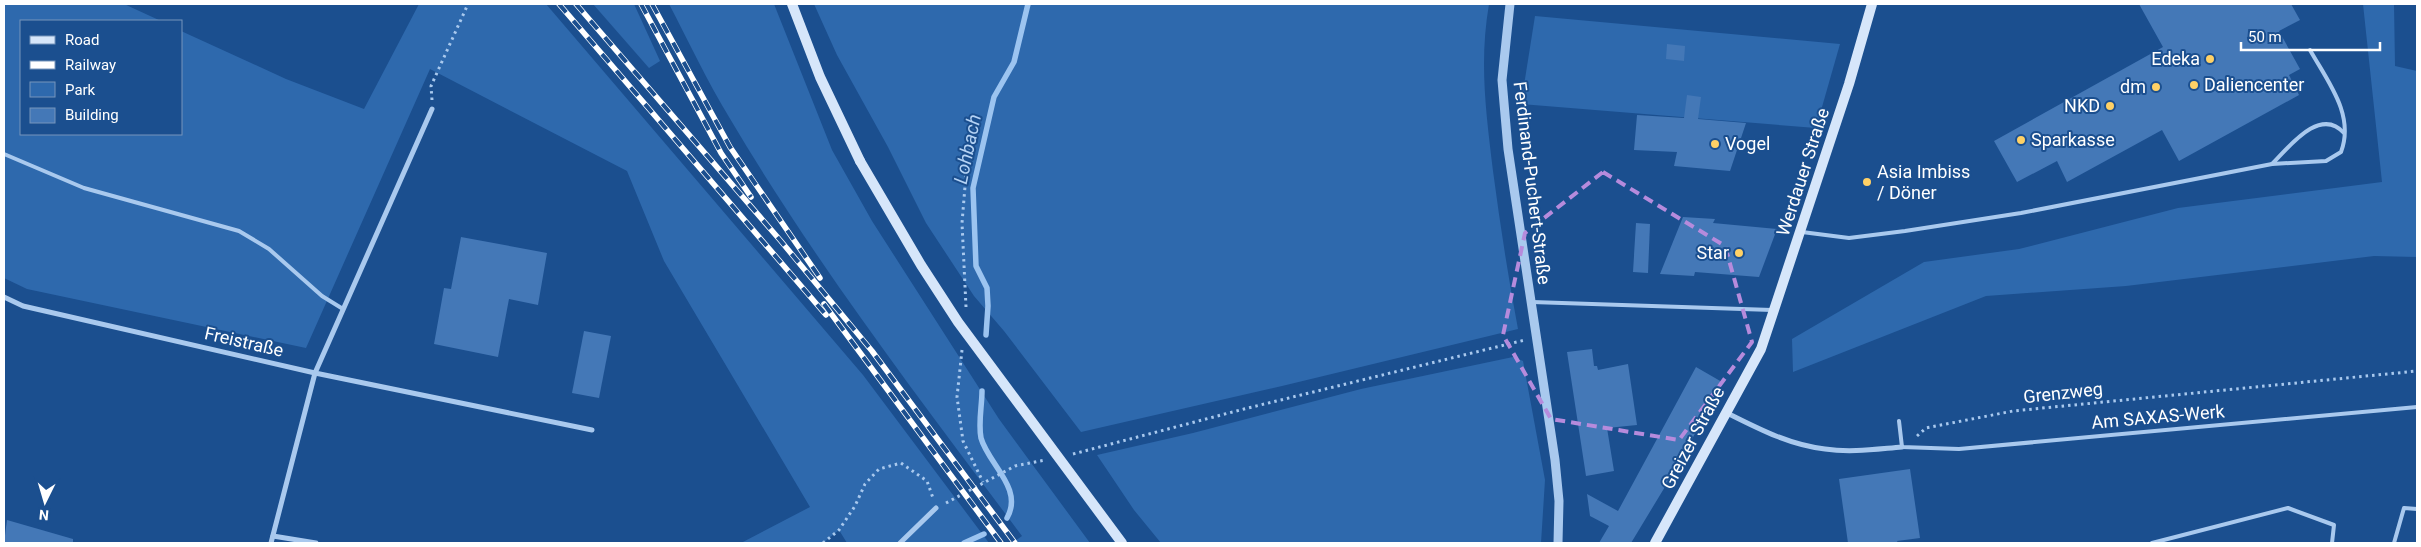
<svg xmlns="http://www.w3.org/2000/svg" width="2421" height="547" viewBox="0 0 2421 547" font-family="Roboto,sans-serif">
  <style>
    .green { fill: #2e69ad }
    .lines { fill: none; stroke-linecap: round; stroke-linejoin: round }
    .stream { stroke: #9cc4f0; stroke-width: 5.5 }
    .building { fill: #4478b7 }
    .path { stroke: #a9c9ee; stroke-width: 3; stroke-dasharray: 2.5 4; stroke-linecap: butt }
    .service { stroke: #a9c9ee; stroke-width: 4 }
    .minor { stroke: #a9c9ee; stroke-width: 5 }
    .tertiary { stroke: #a9c9ee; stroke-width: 9 }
    .secondary { stroke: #d6e6fa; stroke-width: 10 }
    .rail-casing { stroke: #fff; stroke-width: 5.5 }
    .rail { stroke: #1b4f8f; stroke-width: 4; stroke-dasharray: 11; stroke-linecap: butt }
    .secondary-bridge { stroke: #d6e6fa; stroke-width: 10 }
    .marked { fill: none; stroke: #b68bdc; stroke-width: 4; stroke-dasharray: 10 6; stroke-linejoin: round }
    .poi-dot { fill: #ffd166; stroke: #1b4f8f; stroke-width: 2 }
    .labels { text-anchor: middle; stroke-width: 4; stroke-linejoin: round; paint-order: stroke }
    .poi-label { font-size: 18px; fill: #fff; stroke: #1b4f8f; text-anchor: end }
    .street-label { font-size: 18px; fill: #fff; stroke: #1b4f8f }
    .water-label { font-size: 19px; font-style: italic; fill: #b5d3f5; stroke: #1b4f8f }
  </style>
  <rect width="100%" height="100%" fill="#1b4f8f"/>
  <g class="green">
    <polygon points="4,4 124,4 161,21 21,21 21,134 181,134 181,31 286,79 364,109 419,4 546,4 863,375 989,543 847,543 839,530 823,543 741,543 810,507 664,261 627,171 430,69 306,348 27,289 4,278"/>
    <polygon points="593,4 634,4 660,61 649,68"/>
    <path d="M669,4H774L832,150L872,221L999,419L1090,543H1012L1022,536C921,401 815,263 729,117C707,81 689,42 669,4Z"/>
    <path d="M814,4H1489C1479,62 1486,112 1493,171C1500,224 1508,276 1518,329L1282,386L1081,432L1004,331L974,296L926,223L888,147L837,55Z"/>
    <polygon points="2363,4 2394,4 2395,66 2417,71 2417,257 2374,256 2126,286 1986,296 1793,372 1792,339 1924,262 2019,249 2178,208 2382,182"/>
    <polygon points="1535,16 1840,44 1816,128 1521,104"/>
    <polygon points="1513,357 1523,361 1545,480 1541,543 1161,543 1134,510 1097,455 1193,433 1361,389"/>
  </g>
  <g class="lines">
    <g class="stream">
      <polyline points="986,335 988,306 987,288 976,266 973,188 994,97 1014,62 1028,4"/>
      <path d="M982,391C982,406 978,423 981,438C988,464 1024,488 1007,518"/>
      <polyline points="964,543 984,534"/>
    </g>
  </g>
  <g class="building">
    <polygon points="2139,4 2291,4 2300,20 2279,31 2300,69 2289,75 2299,95 2179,161 2162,130 2067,182 2057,161 2017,182 1994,141 2163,47"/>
    <polygon points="1667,44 1685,46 1684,61 1666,59"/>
    <polygon points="1687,95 1701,97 1698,119 1746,123 1730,171 1674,166 1677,152 1634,150 1637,115 1684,118"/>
    <polygon points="1683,217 1715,219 1713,223 1777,229 1759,277 1695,272 1694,276 1660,274"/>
    <polygon points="1636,223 1650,224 1648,273 1633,272"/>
    <polygon points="461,237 547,253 538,305 509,299 498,357 434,344 444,288 451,289"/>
    <polygon points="584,331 611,336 599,398 572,393"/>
    <polygon points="1592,349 1594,366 1597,366 1598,370 1628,364 1637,425 1607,428 1614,471 1586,476 1567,352"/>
    <polygon points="1696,367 1722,382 1680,462 1631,543 1599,543 1609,526 1590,516 1587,494 1618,511"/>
    <polygon points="1910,469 1920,538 1897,541 1898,543 1848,543 1839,479"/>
    <polygon points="7,520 73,539 73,543 4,543"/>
  </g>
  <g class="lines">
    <g class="path">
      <polyline points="432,100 431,86 468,4"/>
      <polyline points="966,307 962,223 969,138"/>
      <polyline points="962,350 957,397 963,441 983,482"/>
      <polyline points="1917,436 1926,428 2013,411 2417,371"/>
      <polyline points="1073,454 1244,409 1525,340"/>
      <polyline points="946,503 1015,466 1045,460"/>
      <polyline points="823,543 839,530 855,506 865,484 879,469 901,463 927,481 933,498"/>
    </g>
    <g class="service">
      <polyline points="4,154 84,188 239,231 269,249 322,296 343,309"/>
      <path d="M2272,164C2289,147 2320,106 2344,133"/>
      <path d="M1802,232L1849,238L1905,231L2021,213L2272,164L2326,161L2341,152C2355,115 2328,82 2310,50"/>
      <polyline points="1532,302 1772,310"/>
      <polyline points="1899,421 1902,447 1959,449 2417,407"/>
      <polyline points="2152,543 2288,508 2334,525 2332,543"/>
      <polyline points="2394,543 2404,508 2417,509"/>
    </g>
    <g class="minor">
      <polyline points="432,109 315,373 592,430"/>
      <polyline points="4,297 23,306 315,373 271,543"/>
      <path d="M1725,412C1757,428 1789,445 1825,449C1851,453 1877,449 1902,447"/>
      <polyline points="273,536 316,543"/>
      <polyline points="900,543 936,508"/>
    </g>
    <polyline class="tertiary" points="1510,4 1502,80 1508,149 1555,460 1559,501 1558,543"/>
    <g class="secondary">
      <polyline points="792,4 820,77 860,161"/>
      <polyline points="1655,543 1761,349 1849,84 1872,4"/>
    </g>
    <defs>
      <g id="rail">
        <polyline points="559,4 826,315"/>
        <polyline points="576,4 780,240 872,351 1015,543"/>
        <polyline points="641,4 721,153 751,197"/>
        <polyline points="652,4 730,147 820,278"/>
        <polyline points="824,304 1001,543"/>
      </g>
    </defs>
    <use href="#rail" class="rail-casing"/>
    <use href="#rail" class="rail"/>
    <polyline class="secondary-bridge" points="860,161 921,265 958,322 1122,543"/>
  </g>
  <path class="marked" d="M1603,172L1725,246L1752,342L1679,440L1551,419L1503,335L1525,233Z"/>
  <g class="poi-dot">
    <circle cx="2210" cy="59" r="5"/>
    <circle cx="2194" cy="85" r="5"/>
    <circle cx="2156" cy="87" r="5"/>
    <circle cx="2110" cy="106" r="5"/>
    <circle cx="2021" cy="140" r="5"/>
    <circle cx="1715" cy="144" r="5"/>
    <circle cx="1867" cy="182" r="5"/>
    <circle cx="1739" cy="253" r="5"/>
  </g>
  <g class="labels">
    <g class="poi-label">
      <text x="2200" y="65">Edeka</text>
      <text x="2204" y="91" text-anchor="start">Daliencenter</text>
      <text x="2146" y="93">dm</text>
      <text x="2100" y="112">NKD</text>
      <text x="2031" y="146" text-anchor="start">Sparkasse</text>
      <text x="1725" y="150" text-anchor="start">Vogel</text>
      <text x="1877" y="178" text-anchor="start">Asia Imbiss<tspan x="1877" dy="21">/ Döner</tspan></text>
      <text x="1729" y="259">Star</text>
    </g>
    <g class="street-label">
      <text transform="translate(1803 172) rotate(-72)" y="6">Werdauer Straße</text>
      <text transform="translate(1532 183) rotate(83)" y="6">Ferdinand-Puchert-Straße</text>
      <text transform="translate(244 342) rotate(13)" y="6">Freistraße</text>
      <text transform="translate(2063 393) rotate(-6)" y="6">Grenzweg</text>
      <text transform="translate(2158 417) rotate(-5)" y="6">Am SAXAS-Werk</text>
      <text transform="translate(1693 438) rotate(-62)" y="6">Greizer Straße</text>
    </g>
    <g class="water-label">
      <text transform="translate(967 149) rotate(-78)" y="7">Lohbach</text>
    </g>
  </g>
  <rect width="2421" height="547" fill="none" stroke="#ffffff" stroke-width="10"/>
  <rect x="20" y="20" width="162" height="115" fill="#1b4f8f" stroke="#7695bc"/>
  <rect x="30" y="36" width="25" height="8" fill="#d6e6fa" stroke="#7695bc"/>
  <text x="65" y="45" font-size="15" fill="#ffffff">Road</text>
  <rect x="30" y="61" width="25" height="8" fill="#ffffff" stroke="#7695bc"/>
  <text x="65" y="70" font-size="15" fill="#ffffff">Railway</text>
  <rect x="30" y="82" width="25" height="15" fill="#2e69ad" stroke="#7695bc"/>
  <text x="65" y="95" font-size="15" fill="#ffffff">Park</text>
  <rect x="30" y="108" width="25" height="15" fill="#4478b7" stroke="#7695bc"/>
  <text x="65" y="120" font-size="15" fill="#ffffff">Building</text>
  <g transform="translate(45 502) rotate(185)" stroke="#1b4f8f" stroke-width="4" paint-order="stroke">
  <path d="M0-4L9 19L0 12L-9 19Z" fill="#ffffff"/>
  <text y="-8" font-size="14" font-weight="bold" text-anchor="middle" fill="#ffffff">N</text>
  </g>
  <path d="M2241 42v8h139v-8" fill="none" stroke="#ffffff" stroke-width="2.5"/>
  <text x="2248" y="42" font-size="15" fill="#ffffff" stroke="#1b4f8f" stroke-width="4" paint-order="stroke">50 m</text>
</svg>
